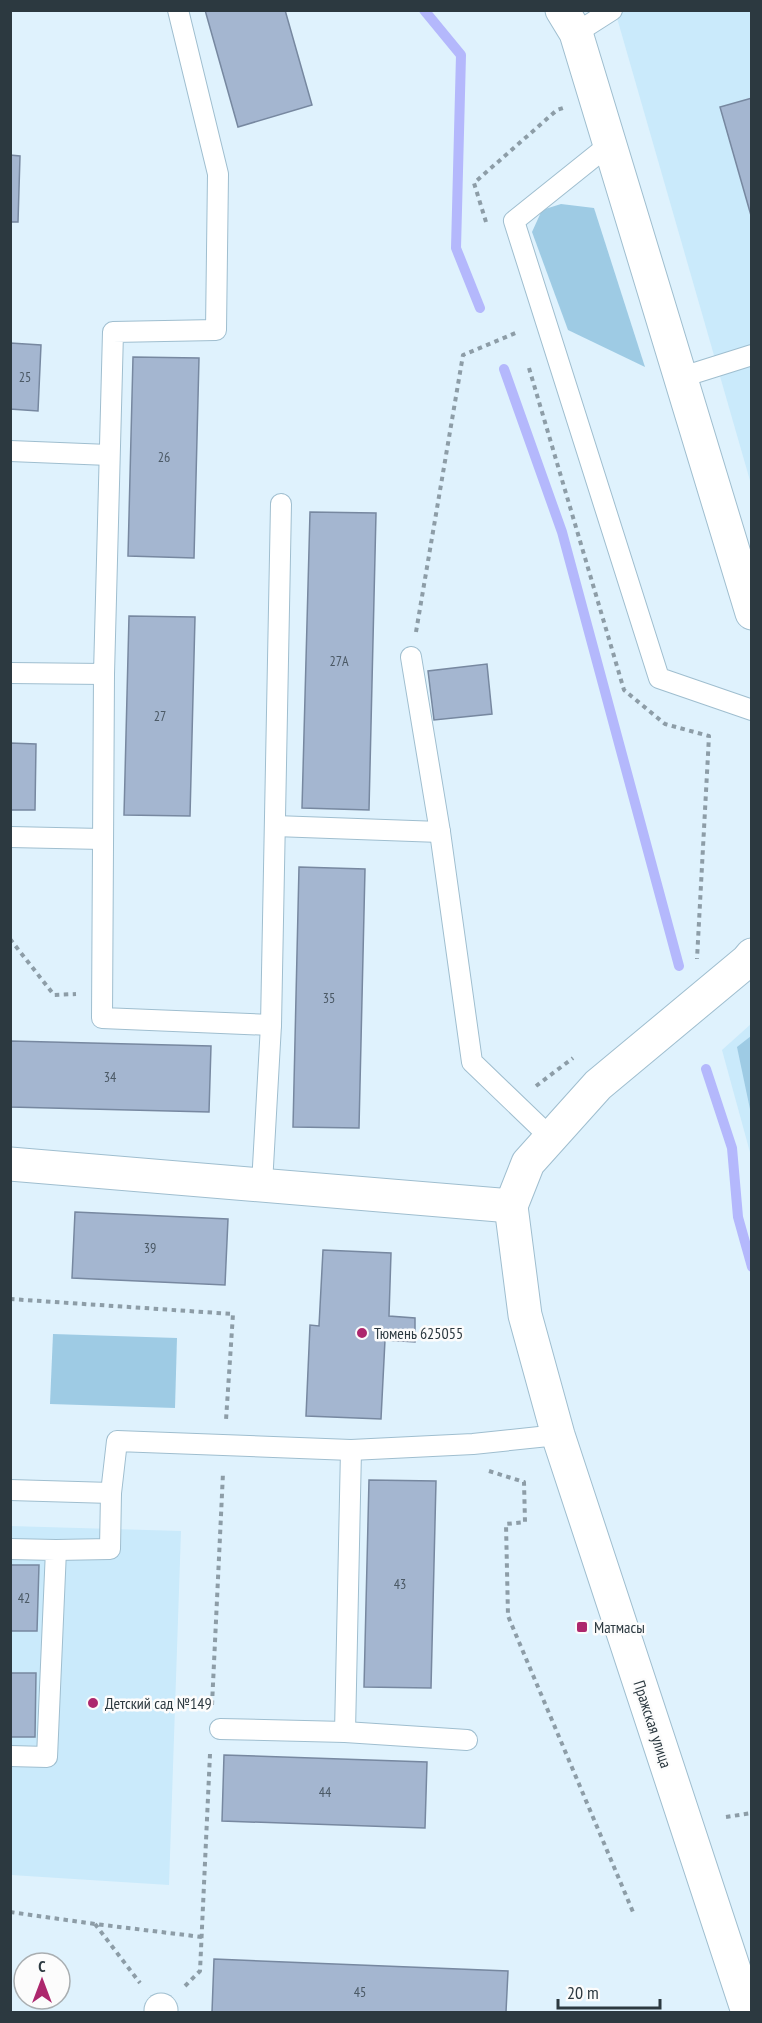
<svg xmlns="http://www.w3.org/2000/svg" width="762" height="2023" viewBox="0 0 762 2023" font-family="'PT Sans Narrow',sans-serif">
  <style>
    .built { fill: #caeafb }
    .green { fill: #9ecbe4 }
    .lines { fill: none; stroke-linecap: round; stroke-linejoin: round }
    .stream { stroke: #b4b8fc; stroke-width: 10 }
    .building { fill: #a4b6d0; stroke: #7788a0; stroke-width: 1.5 }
    .service-casing { stroke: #9fbecf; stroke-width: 22 }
    .minor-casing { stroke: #9fbecf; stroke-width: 35 }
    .path { stroke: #8d9da7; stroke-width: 4; stroke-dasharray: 4.5 4.5; stroke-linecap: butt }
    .service { stroke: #fff; stroke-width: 20 }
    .minor { stroke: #fff; stroke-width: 33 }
    .poi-dot { fill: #ad276d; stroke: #fcfcfc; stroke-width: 2 }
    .labels { text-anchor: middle; stroke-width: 5; stroke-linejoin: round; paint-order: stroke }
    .number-label { font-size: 14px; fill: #4a5864 }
    .poi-label { font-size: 16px; fill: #2c3940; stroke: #fcfcfc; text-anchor: start }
    .street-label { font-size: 16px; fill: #2c3940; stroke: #fcfcfc }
  </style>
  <rect width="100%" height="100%" fill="#dff2fd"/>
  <g class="built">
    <polygon points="615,11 751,11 751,484"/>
    <polygon points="751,1024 751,1156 722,1050"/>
    <polygon points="10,1526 181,1531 169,1885 11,1875"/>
  </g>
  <g class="green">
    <polygon points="561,204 594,208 645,367 568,330 532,232 542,210"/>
    <polygon points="751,1036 751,1114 737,1047"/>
    <polygon points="53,1334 177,1338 175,1408 50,1404"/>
  </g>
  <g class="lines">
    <g class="stream">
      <polyline points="424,10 461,55 456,248 480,308"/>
      <polyline points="504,369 562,532 679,966"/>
      <polyline points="706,1069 732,1148 738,1217 752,1267"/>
    </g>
  </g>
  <g class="building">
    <polygon points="205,10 285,10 312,105 238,127"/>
    <polygon points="752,98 752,219 720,107"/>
    <polygon points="10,155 20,156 18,222 10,222"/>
    <polygon points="10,343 41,345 38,411 10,409"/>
    <polygon points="133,357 199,358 194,558 128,556"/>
    <polygon points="310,512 376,513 369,810 302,808"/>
    <polygon points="129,616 195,617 190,816 124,815"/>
    <polygon points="487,664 492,714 434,720 428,671"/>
    <polygon points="10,743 36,744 35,810 10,810"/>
    <polygon points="299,867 365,869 359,1128 293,1127"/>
    <polygon points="10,1041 211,1046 209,1112 10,1107"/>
    <polygon points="75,1212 228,1219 225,1285 72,1278"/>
    <polygon points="323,1250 391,1253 389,1316 415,1318 415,1342 385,1340 381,1419 306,1416 310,1325 319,1326"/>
    <polygon points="369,1480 436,1481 431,1688 364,1687"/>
    <polygon points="10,1565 39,1565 37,1631 10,1631"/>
    <polygon points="10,1673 36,1673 35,1737 10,1737"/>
    <polygon points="224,1755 427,1762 425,1828 222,1821"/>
    <polygon points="214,1959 508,1971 506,2012 212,2012"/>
  </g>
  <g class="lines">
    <defs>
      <g id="service">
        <polyline points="576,33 612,10"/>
        <polyline points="610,144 514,221 659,678 752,710"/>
        <polyline points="679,378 752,355"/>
        <polyline points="10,451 109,455"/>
        <polyline points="411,657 440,832 472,1062 550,1137"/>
        <polyline points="10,673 104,674 113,332 216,330 218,174 178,10"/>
        <polyline points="104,674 102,1018 271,1025"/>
        <polyline points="275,826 440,832"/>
        <polyline points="10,837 102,839"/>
        <polyline points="262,1184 271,1025 281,504"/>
        <polyline points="10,1490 111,1493 117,1441 351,1450 473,1444 558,1435"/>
        <polyline points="10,1549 56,1550 47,1757 10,1756"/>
        <polyline points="56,1550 110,1549 111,1493"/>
        <polyline points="220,1729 345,1732 467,1740"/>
        <polyline points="345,1732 351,1450"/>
      </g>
      <g id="minor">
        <polyline points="562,10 576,33 752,613"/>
        <polyline points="10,1164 511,1206"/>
        <polyline points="161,2012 161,2010"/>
        <polyline points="748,2012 558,1435 525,1315 511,1206 528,1163 598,1085 747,961 752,955"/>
      </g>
    </defs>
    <use href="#service" class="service-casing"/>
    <use href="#minor" class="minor-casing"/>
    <g class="path">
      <polyline points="486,222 474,183 557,110 563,108"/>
      <polyline points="529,368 624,690 665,724 709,736 697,959"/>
      <polyline points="416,632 463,355 518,332"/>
      <polyline points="10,939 54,995 76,994"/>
      <polyline points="536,1086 573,1058"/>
      <polyline points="10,1299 233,1314 226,1420"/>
      <polyline points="489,1471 524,1482 525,1522 506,1524 508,1616 633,1912"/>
      <polyline points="212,1705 223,1473"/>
      <polyline points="726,1817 752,1813"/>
      <polyline points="10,1912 95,1924 202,1937"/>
      <polyline points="95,1924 140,1983"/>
      <polyline points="185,1986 200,1971 210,1754"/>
    </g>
    <use href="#service" class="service"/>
    <use href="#minor" class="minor"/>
  </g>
  <g class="poi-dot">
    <circle cx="362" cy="1333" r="6"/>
    <rect x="576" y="1621" width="12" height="12" rx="3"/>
    <circle cx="93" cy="1703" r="6"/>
  </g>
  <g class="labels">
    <g class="number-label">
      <text x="25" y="382">25</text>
      <text x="164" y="462">26</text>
      <text x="339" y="666">27А</text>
      <text x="160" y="721">27</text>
      <text x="329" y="1003">35</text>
      <text x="110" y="1082">34</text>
      <text x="150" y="1253">39</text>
      <text x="400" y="1589">43</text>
      <text x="24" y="1603">42</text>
      <text x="325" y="1797">44</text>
      <text x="360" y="1997">45</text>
    </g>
    <g class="poi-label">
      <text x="374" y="1339">Тюмень 625055</text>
      <text x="594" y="1633">Матмасы</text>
      <text x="105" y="1709">Детский сад №149</text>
    </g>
    <g class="street-label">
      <text transform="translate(653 1724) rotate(72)" y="6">Пражская улица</text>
    </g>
  </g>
  <rect width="762" height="2023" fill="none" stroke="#2c3940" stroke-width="24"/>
  <g transform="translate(42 1981)"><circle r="28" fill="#fcfcfc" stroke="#a9aeb1" stroke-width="1.5"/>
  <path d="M0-4.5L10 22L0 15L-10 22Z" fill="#ad276d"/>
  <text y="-9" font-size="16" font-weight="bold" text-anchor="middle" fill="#2c3940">С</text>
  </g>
  <path d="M558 1999v9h102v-9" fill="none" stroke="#2c3940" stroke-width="3"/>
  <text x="567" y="1999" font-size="18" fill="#2c3940" stroke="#fcfcfc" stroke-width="4.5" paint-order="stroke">20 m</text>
</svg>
